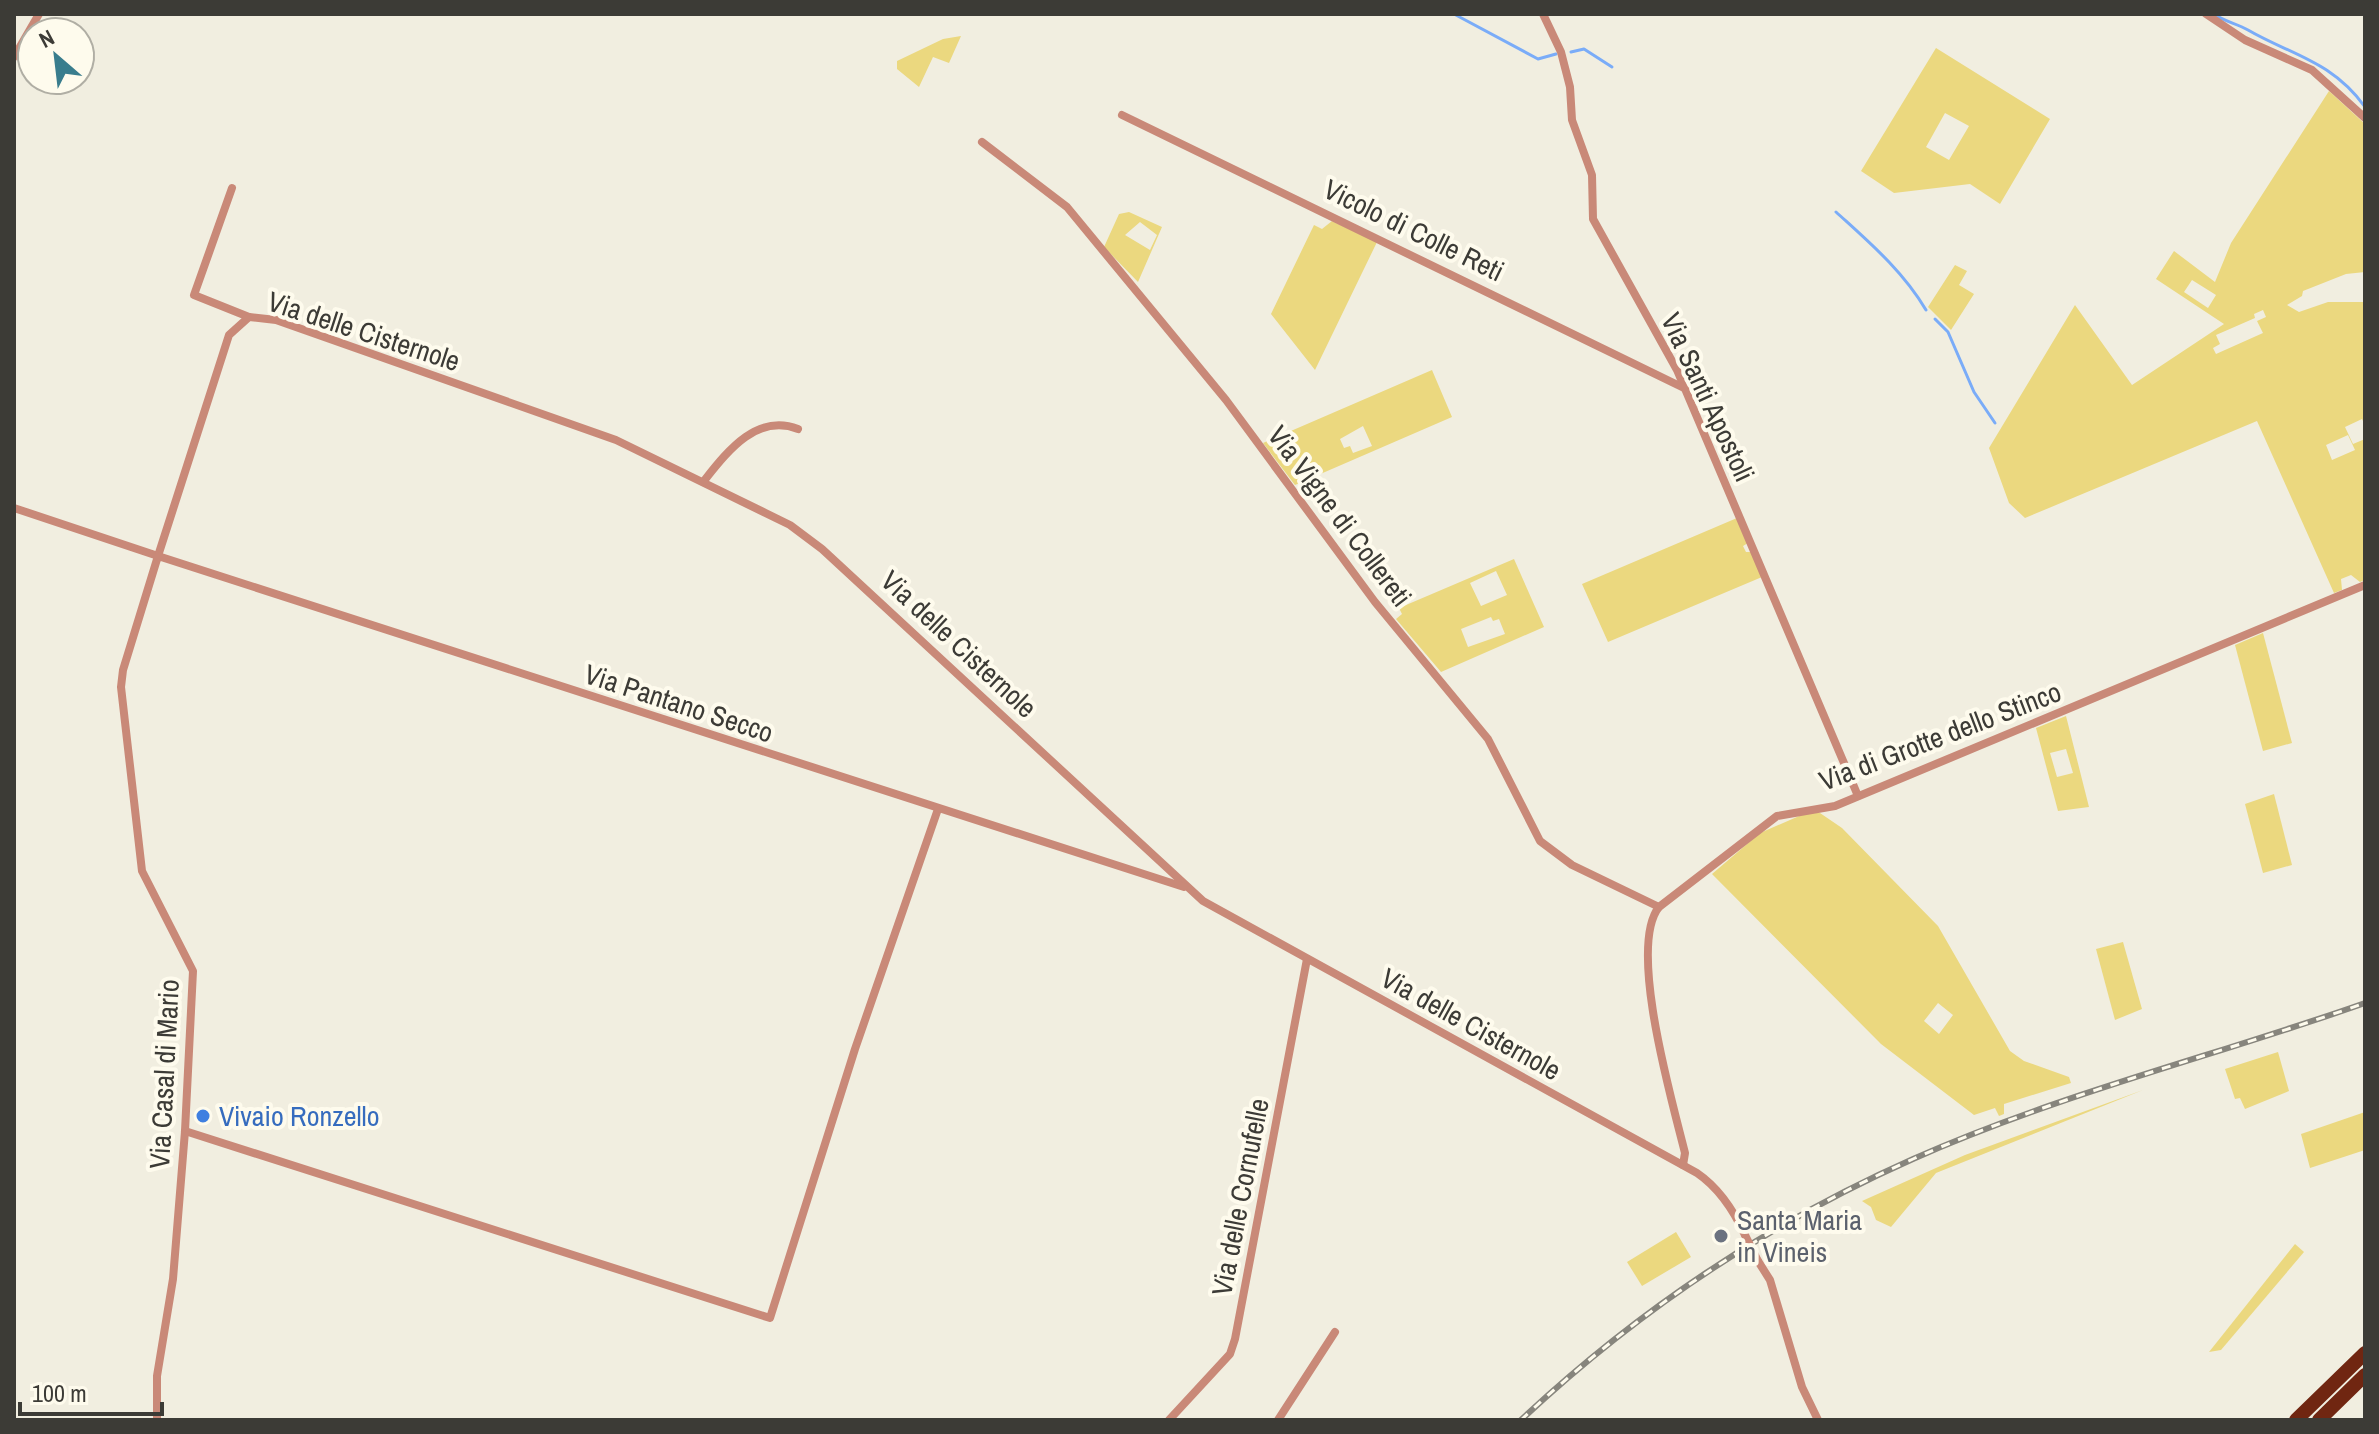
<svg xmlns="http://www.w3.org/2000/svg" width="2379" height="1434" viewBox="0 0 2379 1434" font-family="'Archivo Narrow',sans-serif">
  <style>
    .green { fill: #ebd87f; fill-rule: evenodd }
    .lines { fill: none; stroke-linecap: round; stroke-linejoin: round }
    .stream { stroke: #7aacf8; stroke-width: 3 }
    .street { stroke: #c98978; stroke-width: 8 }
    .highway { stroke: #702611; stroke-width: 14 }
    .rail-casing { stroke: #87857d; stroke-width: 6 }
    .rail { stroke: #fefbed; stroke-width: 3; stroke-dasharray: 9; stroke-linecap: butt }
    .street-bridge { stroke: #c98978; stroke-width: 8 }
    .shop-dot { fill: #3f7fe0; stroke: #fefbed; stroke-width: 3 }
    .worship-dot { fill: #6b7280; stroke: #fefbed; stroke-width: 3 }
    .labels { text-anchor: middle; stroke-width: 8; stroke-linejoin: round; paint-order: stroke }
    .street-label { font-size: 28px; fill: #3c3b36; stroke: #fefbed }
    .shop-label { font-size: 28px; fill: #366cbe; stroke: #fefbed; text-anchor: start }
    .worship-label { font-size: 28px; fill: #5b616d; stroke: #fefbed; text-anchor: start }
  </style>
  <rect width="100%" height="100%" fill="#f1eee0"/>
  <g class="green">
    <polygon points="961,36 949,63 933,57 919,87 897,69 897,61 943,39"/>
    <path d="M1936,48L2050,119L2000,204L1970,184L1894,193L1861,171ZM1945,113L1969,126L1949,160L1926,147Z"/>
    <path d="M2329,91L2365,124V272L2346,274L2303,291L2302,296L2287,305L2299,312L2328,302H2365V425L2362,419L2345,427L2353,444L2365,439V580L2360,582L2351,575L2341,579L2342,590L2334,593L2257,421L2025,518L2009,503L1989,448L2075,305L2132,385L2224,324L2156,279L2174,251L2215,282L2231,243ZM2192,280L2216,295L2208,308L2184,292ZM2263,310L2266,317L2257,321L2263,333L2216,354L2213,348L2220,344L2216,335L2255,318L2254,314ZM2348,435L2355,450L2332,460L2326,445Z"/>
    <path d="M1129,212L1162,227L1138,282L1104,247L1119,214ZM1140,222L1157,235L1150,250L1125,235Z"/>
    <polygon points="1332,221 1377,242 1315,370 1271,314 1314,225 1322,229"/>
    <polygon points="1955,265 1967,271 1959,285 1974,294 1951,330 1928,307"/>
    <path d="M1432,370L1452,417L1295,485L1263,443ZM1363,426L1372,446L1353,453L1350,446L1344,448L1340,439Z"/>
    <polygon points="1737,518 1748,543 1743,546 1746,552 1752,552 1762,577 1608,642 1582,584"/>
    <path d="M1514,559L1544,627L1441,672L1396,619L1402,614L1399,608ZM1496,571L1507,595L1481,606L1470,583ZM1491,617L1493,621L1499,619L1505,634L1468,647L1461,629Z"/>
    <polygon points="2263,633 2292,743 2263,751 2235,645"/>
    <path d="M2066,716L2089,807L2058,811L2036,728ZM2066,749L2073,773L2057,777L2050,753Z"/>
    <polygon points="2274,794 2292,865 2263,873 2245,804"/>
    <path d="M1806,813H1820L1842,828L1938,926L2010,1051L2024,1061L2069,1077L2071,1083L2004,1104V1114L1999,1116L1995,1108L1974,1115L1881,1044L1712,874L1760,833ZM1938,1003L1953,1015L1939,1034L1924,1021Z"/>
    <polygon points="2123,942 2142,1009 2115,1020 2096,949"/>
    <polygon points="2278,1052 2289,1091 2245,1109 2240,1098 2235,1099 2225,1069"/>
    <polygon points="2143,1090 1936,1173 1891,1227 1876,1220 1871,1207 1862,1201 1965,1155"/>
    <polygon points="2365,1112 2365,1150 2310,1168 2301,1134"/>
    <polygon points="1676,1232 1691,1257 1642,1286 1627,1262"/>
    <polygon points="2295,1244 2304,1252 2221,1350 2209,1352"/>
  </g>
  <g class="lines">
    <g class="stream">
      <polyline points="1454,14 1538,59 1556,54"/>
      <path d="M2214,14C2225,22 2236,23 2248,30C2291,55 2332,61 2365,107"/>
      <polyline points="1571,52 1584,49 1612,67"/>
      <path d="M1836,212C1870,243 1903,271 1926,310"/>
      <polyline points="1935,319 1948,332 1974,392 1995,423"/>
    </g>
    <g class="street">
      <polyline points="1543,14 1561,52 1570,87 1572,120 1592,175 1593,219 1677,370 1858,796"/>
      <polyline points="2206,14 2245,40 2312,70 2365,118"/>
      <polyline points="14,57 39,14"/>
      <polyline points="1122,115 1686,389"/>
      <polyline points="982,142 1067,207 1226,400 1375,602 1488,739 1540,841 1572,865 1659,907"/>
      <polyline points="232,188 194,295 249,317"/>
      <path d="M703,482C727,452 756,413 798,429"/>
      <path d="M14,508L158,556L229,335L249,317L276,320L616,440L790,525L822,549L1203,901L1697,1173C1719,1188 1734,1211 1745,1235"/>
      <polyline points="185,1131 770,1318 855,1049 938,809"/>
      <path d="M1683,1165L1685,1153C1673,1104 1627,947 1659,907L1777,816L1835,806L2365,585"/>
      <polyline points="1758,1261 1770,1280 1802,1387 1818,1420"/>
      <polyline points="157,1420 157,1376 173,1279 185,1131 193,971 142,871 121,687 123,670 158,556 1184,887"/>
      <polyline points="1169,1420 1230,1354 1235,1339 1307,959"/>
      <polyline points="1278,1420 1335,1332"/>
    </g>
    <g class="highway">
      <polyline points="2296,1420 2365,1353"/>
      <polyline points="2319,1420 2365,1375"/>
    </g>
    <defs>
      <path id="rail" d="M1521,1420C1636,1312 1769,1223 1913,1159C2059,1094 2215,1056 2365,1003"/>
    </defs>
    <use href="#rail" class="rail-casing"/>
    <use href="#rail" class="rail"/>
    <polyline class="street-bridge" points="1745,1235 1758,1261"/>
  </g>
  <circle class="shop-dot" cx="203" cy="1116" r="8"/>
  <circle class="worship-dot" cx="1721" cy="1236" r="8"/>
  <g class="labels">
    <g class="street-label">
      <text transform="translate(1414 230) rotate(26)" y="10">Vicolo di Colle Reti</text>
      <text transform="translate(364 331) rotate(18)" y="10">Via delle Cisternole</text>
      <text transform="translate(1708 397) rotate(65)" y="10">Via Santi Apostoli</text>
      <text transform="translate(1340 516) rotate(53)" y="10">Via Vigne di Collereti</text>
      <text transform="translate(959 644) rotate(43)" y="10">Via delle Cisternole</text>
      <text transform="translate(679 703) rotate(18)" y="10">Via Pantano Secco</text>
      <text transform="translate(1940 736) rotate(-21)" y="10">Via di Grotte dello Stinco</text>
      <text transform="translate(1471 1024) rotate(29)" y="10">Via delle Cisternole</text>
      <text transform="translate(164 1074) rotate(-87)" y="10">Via Casal di Mario</text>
      <text transform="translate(1240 1197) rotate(-79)" y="10">Via delle Cornufelle</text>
    </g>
    <g class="shop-label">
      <text x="219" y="1126">Vivaio Ronzello</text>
    </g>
    <g class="worship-label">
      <text x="1737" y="1230">Santa Maria<tspan x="1737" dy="32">in Vineis</tspan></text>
    </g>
  </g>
  <rect width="2379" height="1434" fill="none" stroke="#3c3b36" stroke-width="32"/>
  <g transform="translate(56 56) rotate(332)"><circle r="38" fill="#fefbed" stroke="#b0aea4" stroke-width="2"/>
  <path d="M0-6L14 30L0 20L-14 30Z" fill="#397d8d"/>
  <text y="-12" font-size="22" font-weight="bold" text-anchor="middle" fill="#3c3b36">N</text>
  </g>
  <path d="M20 1402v12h142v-12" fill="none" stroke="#3c3b36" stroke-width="4"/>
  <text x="32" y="1402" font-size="24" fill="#3c3b36" stroke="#fefbed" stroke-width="6" paint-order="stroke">100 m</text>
</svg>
